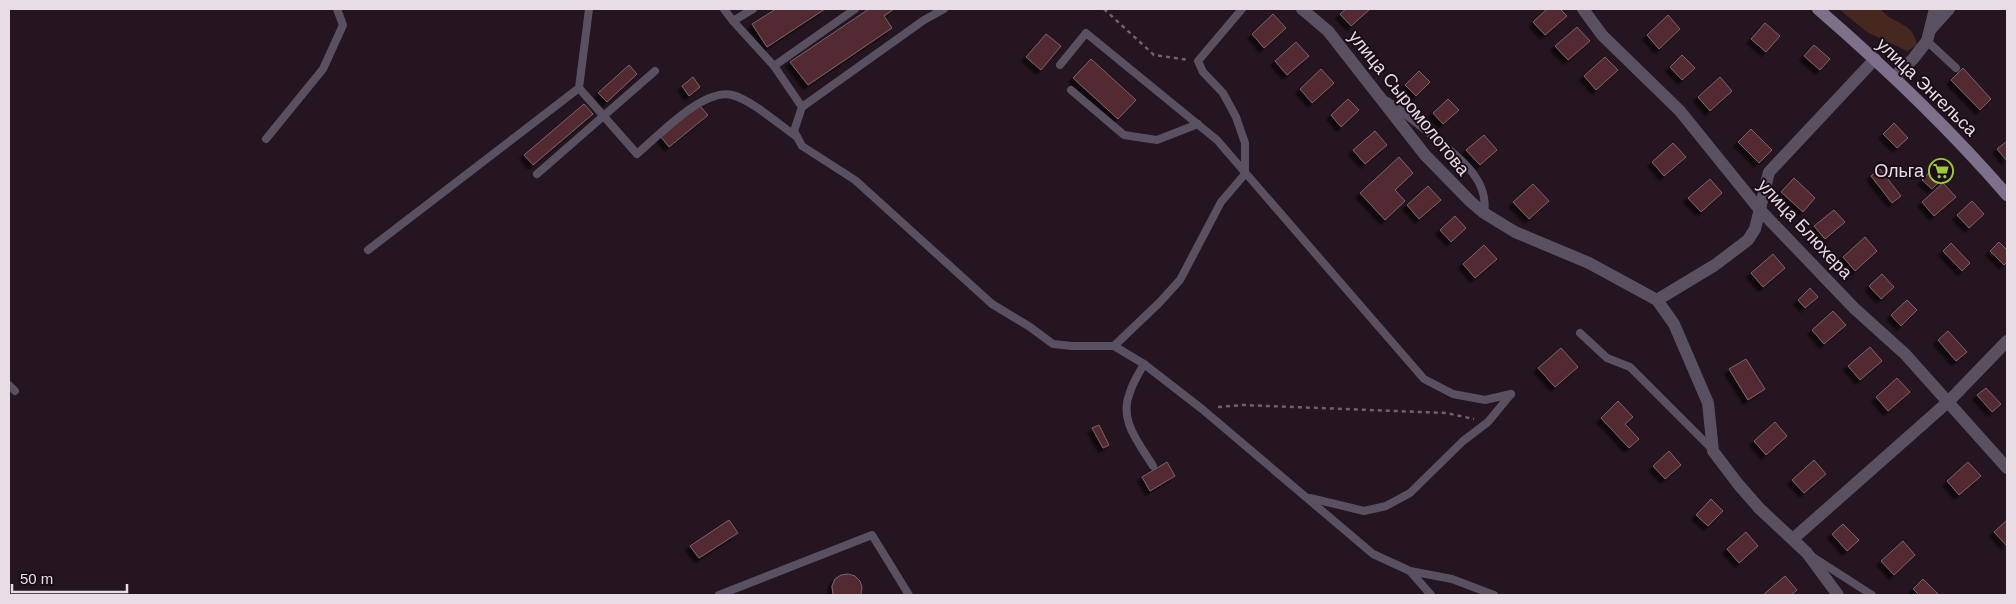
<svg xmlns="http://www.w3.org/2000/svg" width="2016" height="604" viewBox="0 0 2016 604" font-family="Helvetica,sans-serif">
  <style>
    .green { fill: #462820 }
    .building { fill: #532932; stroke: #7d6368; filter: url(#shadow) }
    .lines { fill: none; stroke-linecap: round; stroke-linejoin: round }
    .path { stroke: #70616b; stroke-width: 2.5; stroke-dasharray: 4 4; stroke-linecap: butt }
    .lane { stroke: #595162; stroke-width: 8 }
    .street { stroke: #595162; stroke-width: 12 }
    .secondary { stroke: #7d708a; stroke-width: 12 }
    .labels { text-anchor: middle; stroke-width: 4; stroke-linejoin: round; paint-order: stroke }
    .street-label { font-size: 18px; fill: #e9dde5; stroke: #1b0c17 }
    .poi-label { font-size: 18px; fill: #e9dde5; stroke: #1b0c17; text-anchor: end }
  </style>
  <defs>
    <filter id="shadow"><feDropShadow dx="-4.5" dy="4.5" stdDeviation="1" flood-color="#0009"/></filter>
  </defs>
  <rect width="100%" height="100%" fill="#251520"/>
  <path class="green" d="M1839,9H1881C1891,25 1913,20 1917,45L1907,51L1867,32Z"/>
  <g class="building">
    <polygon points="776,9 825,9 767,47 752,24"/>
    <polygon points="869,9 894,9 884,16 892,28 808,85 790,62"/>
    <polygon points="1346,9 1368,9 1369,10 1351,26 1340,14"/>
    <polygon points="1547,9 1560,9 1567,16 1545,35 1533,22"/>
    <polygon points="1273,14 1286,28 1264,48 1252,34"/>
    <polygon points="1668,15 1680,29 1659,49 1647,35"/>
    <polygon points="1765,23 1780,36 1766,52 1751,39"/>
    <polygon points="1577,27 1590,41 1568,60 1555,46"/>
    <polygon points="1046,34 1061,46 1041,70 1026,57"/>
    <polygon points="1296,42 1309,56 1287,75 1275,61"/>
    <polygon points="1814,45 1830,59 1820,70 1804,56"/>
    <polygon points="1682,55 1695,68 1682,80 1670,67"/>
    <polygon points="1605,57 1618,70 1596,90 1584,76"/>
    <polygon points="1091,59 1136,100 1118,119 1073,78"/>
    <polygon points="629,65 637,74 607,102 598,93"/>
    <polygon points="1963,68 1991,99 1980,110 1951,80"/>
    <polygon points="1321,69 1334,83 1312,103 1300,89"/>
    <polygon points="1419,71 1430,82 1416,96 1405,85"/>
    <polygon points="693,77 700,87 689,96 682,86"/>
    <polygon points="1720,77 1732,91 1710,111 1698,97"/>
    <polygon points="1348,99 1359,110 1341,127 1331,115"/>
    <polygon points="1448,99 1459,110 1443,124 1433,113"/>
    <polygon points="584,104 593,114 533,165 524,155"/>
    <polygon points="699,105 708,115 669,147 661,137"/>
    <polygon points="1894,123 1908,138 1897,148 1883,134"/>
    <polygon points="1751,129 1772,150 1759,163 1738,142"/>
    <polygon points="1375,131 1387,145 1365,164 1353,150"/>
    <polygon points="1484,135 1497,150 1480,165 1466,150"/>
    <polygon points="2007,141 2007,161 1997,149"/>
    <polygon points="1673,143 1686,157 1664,176 1652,162"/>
    <polygon points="1399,157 1413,173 1395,190 1405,201 1385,220 1360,193"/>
    <polygon points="1940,161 1950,171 1932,189 1922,180"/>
    <polygon points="1880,169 1901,196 1892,203 1871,176"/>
    <polygon points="1794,178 1815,198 1803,212 1781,192"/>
    <polygon points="1710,179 1722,193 1701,212 1688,198"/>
    <polygon points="1943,183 1956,197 1934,216 1922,202"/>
    <polygon points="1533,184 1549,201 1529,219 1513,202"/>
    <polygon points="1428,186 1441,200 1419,219 1407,205"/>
    <polygon points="1972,201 1984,214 1969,228 1957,215"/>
    <polygon points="1834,210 1845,222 1825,239 1814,226"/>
    <polygon points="1455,216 1466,228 1451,242 1440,230"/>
    <polygon points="1865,237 1877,251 1855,271 1843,257"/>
    <polygon points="1999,242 2007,250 2007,262 2004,265 1990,251"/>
    <polygon points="1951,243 1970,263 1962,271 1943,251"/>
    <polygon points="1484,245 1497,259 1475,278 1463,264"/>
    <polygon points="1773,254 1785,268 1763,287 1751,273"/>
    <polygon points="1882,274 1894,287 1881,299 1869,286"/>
    <polygon points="1810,288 1818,297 1805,308 1798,300"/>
    <polygon points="1907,300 1917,310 1901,326 1891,315"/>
    <polygon points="1833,311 1846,325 1824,344 1812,330"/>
    <polygon points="1948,331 1967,352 1956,361 1938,340"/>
    <polygon points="1870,347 1882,361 1860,380 1848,366"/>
    <polygon points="1561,348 1578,367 1555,387 1538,368"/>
    <polygon points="1746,359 1765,389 1748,400 1729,369"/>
    <polygon points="1897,378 1910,392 1888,411 1876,397"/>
    <polygon points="1986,388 2001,404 1992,412 1977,395"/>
    <polygon points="1618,401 1633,417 1625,424 1639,439 1629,448 1601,418"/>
    <polygon points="1775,422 1787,436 1766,455 1754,441"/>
    <polygon points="1099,425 1109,445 1103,448 1092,428"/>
    <polygon points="1669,451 1681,465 1665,479 1653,466"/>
    <polygon points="1814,460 1826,474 1804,493 1792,480"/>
    <polygon points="1167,462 1175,476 1150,491 1142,477"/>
    <polygon points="1968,462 1981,476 1959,495 1947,481"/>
    <polygon points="1711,499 1723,511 1708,526 1696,515"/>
    <polygon points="729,520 738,533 699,558 690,546"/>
    <polygon points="2007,520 2007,546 1994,532"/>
    <polygon points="1843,524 1859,540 1847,551 1832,534"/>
    <polygon points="1746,532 1758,546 1739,563 1727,549"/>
    <polygon points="1903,541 1915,555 1894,575 1881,561"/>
    <polygon points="848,574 855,576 860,581 862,587 861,595 833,595 832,586 835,579 841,575"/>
    <polygon points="1785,576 1797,590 1791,595 1763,595"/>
    <polygon points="1923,579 1939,595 1919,595 1913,589"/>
  </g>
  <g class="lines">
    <g class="path">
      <polyline points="1104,9 1154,55 1189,60"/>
      <polyline points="1218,407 1243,405 1446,413 1474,419"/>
    </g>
    <g class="lane">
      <polyline points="724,9 733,21 774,66 802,107 794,131 802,146 855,180 992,304 1030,327 1053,344 1072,346 1114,346 1144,364 1202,409 1373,554 1410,571 1431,595"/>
      <polyline points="733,21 753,9"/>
      <polyline points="1927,41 1956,68"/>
      <polyline points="1060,65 1086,33 1217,140 1424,379 1453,394 1485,400 1511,394"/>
      <polyline points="774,66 855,9"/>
      <path d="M579,88L637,154C658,136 703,88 732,95C750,99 781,126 797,137"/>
      <polyline points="1071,90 1124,135 1157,140 1198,124"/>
      <path d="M1387,101C1403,111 1416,123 1430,134C1454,154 1490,177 1484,213"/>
      <polyline points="802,107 924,20 944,9"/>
      <polyline points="266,139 323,69 343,25 337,9"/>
      <polyline points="537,174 655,71"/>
      <polyline points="368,250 579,88 589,9"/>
      <polyline points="1580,333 1607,358 1630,367 1712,449"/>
      <polyline points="1114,346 1159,303 1180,280 1221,202 1245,174 1245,143 1236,117 1223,93 1203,72 1198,61 1242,9"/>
      <path d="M1144,364C1139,373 1133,382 1130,392C1118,420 1139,443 1153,466"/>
      <polyline points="9,385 15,391"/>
      <polyline points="1310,498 1364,511 1386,506 1410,493 1463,441 1488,422 1511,394"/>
      <polyline points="1813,557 1872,595"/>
      <polyline points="1410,571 1452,579 1494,595"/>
      <polyline points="719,595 872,535 909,595"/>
    </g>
    <g class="street">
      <polyline points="1302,9 1328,31 1425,155 1471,202 1484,213 1515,232 1589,263 1657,300 1674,324 1708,403 1713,451 1738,484 1759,508 1807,553 1838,595"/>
      <polyline points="1583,9 1602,35 1680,111 1760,210 1854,308 1905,354 2007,468"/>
      <polyline points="1930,30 1949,9"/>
      <polyline points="1894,77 1913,59 1927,41 1935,9"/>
      <polyline points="1657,300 1715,265 1748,240 1755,229 1769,172 1875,59"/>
      <polyline points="1794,538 1949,401 2007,341"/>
    </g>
    <path class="secondary" d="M1818,9C1885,67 1949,128 2007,195"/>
  </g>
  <defs>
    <symbol id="supermarket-ring" viewBox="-11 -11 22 22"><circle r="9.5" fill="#1b0c17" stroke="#9ccb32" stroke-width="1.5"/><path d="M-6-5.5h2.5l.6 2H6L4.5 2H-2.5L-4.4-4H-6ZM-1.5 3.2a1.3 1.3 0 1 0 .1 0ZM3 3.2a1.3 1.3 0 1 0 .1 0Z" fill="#9ccb32"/></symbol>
  </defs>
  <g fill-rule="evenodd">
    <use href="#supermarket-ring" x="1927" y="157" width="28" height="28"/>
  </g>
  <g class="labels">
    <g class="street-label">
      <text transform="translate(1927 87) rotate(44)" y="6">улица Энгельса</text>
      <text transform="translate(1409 103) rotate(51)" y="6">улица Сыромолотова</text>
      <text transform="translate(1805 229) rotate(47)" y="6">улица Блюхера</text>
    </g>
    <g class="poi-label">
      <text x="1924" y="177">Ольга</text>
    </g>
  </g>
  <rect width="2016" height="604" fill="none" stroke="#e9dde5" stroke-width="20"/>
  <path d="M12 584v8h115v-8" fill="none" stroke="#e9dde5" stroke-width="2.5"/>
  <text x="20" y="584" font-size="15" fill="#e9dde5" stroke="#1b0c17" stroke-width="4" paint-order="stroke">50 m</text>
</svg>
